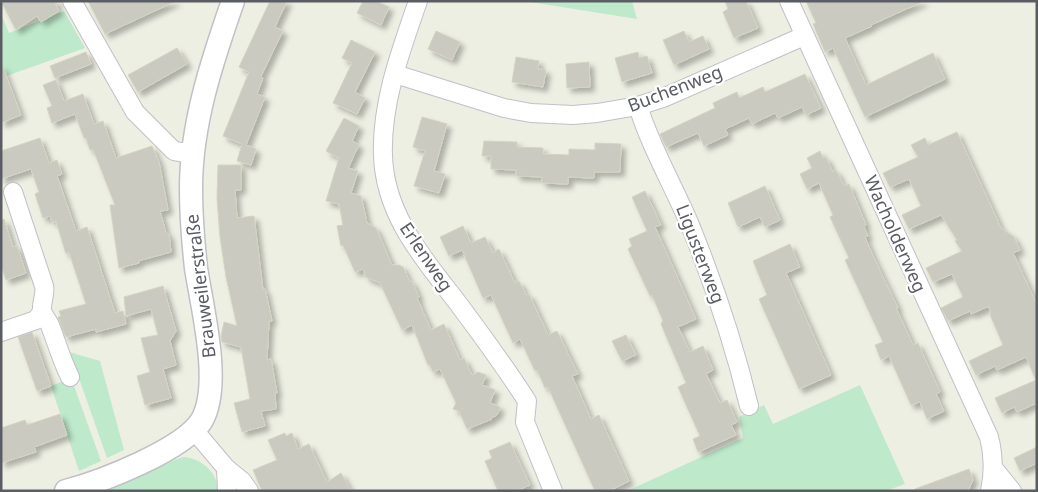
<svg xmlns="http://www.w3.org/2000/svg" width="1038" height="492" viewBox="0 0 1038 492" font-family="'Noto Sans',sans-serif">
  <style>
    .green { fill: #bee9ca }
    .building { fill: #cacac0; stroke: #d4d4c1; filter: url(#shadow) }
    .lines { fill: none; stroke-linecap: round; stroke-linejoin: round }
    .minor-casing { stroke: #c0c0c7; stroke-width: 20 }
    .tertiary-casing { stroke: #c0c0c7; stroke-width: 25 }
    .minor { stroke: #fff; stroke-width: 18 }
    .tertiary { stroke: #fff; stroke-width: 22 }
    .labels { text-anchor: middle; stroke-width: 4.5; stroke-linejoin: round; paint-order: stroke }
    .street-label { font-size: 18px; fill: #5b5d65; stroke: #fff }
  </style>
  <defs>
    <filter id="shadow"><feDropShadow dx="4.5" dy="4.5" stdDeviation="2.5" flood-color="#0004"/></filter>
  </defs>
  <rect width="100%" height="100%" fill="#eeefe3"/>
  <g class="green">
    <polygon points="524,1 632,1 637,19"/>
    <polygon points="64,11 85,48 1,78 1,14 9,33"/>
    <polygon points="62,350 100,361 124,450 107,458 80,381 71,376"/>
    <polygon points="66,380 74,386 101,461 79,471 51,386"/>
    <polygon points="860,385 905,484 886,491 627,491 743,438 739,417 764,405 773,424"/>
    <path d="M184,457C203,459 216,472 219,491H107L177,459Z"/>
  </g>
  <g class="building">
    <polygon points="1,1 60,1 55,4 59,11 41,22 37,16 16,30"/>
    <polygon points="88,1 176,1 105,34"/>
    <polygon points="270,1 287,1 275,27 283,31 261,76 263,78 257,94 265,97 246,145 256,149 251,165 237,161 242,144 223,136 249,72 239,67"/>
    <polygon points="363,1 376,1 389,7 381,25 357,13"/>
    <polygon points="725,1 746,1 758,28 734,38 723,12 728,9"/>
    <polygon points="806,1 924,1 871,25 872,26 845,38 866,85 933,53 945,79 865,117 833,48 825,52 813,24 816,23"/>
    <polygon points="436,31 460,42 452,60 428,49"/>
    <polygon points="684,31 689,42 703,36 709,49 674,65 663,40"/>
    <polygon points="351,40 375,52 355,92 365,98 357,114 333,103 352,63 342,58"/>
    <polygon points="177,48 187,64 138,92 128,75"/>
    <polygon points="86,52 91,64 55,78 50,66"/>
    <polygon points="638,52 639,58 647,56 652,73 622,82 615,58"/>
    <polygon points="516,57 539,61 538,69 546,70 543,87 512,82"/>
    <polygon points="589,62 590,87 567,88 566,64"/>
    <polygon points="2,65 21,115 1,123 1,66"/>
    <polygon points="805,74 821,108 806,115 802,107 778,118 775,113 752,124 749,118 725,129 728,135 704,146 698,133 666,147 660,134 715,108 713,103 737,92 739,98 763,87 765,92"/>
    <polygon points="56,80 64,101 83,94 94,124 103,121 116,158 152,146 159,162 168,210 160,211 166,233 169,234 171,252 138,261 139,263 119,268 110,205 115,205 93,149 90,150 86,138 84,138 75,114 52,123 47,108 52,106 43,85"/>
    <polygon points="422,117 447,124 434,171 445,174 439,193 414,186 425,151 413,147"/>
    <polygon points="344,118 359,126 352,141 359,145 348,168 358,171 351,193 361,196 367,223 376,228 392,265 399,265 403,267 410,282 412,281 419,297 417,298 431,330 444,324 460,360 464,358 472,375 478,372 486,375 482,385 495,390 490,403 500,407 497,415 491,418 492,419 467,429 459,411 453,409 456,403 440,369 433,372 429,364 428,365 412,325 402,330 380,283 366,277 363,269 355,272 343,245 341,246 337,226 343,225 339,204 326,201 339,158 326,151"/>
    <polygon points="957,132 1001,228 1014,237 1020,250 1013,253 1037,305 1037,403 1017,412 1014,407 1002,413 995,398 1036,380 1026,357 997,370 995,366 976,375 969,361 1003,345 991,317 989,306 971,314 970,311 948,321 941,308 963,297 952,274 933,282 926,268 962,251 955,241 957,240 941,215 909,229 902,215 921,206 909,179 890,187 883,173 918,157 911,145 925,138 928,145"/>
    <polygon points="40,138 49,163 57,160 62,174 57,176 76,231 87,227 115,313 123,311 126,324 96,332 96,329 66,337 64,333 58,317 61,316 59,311 86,304 69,252 66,254 56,221 52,222 50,216 43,218 35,194 39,192 31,169 1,179 1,151"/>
    <polygon points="484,141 517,142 517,147 543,148 543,154 569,155 569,149 595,150 595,143 621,144 620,172 594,172 594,178 568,177 568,184 542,183 542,177 516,176 516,170 491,169 491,156 482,156"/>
    <polygon points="820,151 823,158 826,157 833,172 836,170 844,186 849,184 866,225 864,227 868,236 865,237 873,256 898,308 896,308 913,345 918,343 940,392 936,394 944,411 927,419 920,402 911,405 889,356 881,360 875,345 883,342 845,260 849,258 830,217 833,215 819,183 807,189 800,174 812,168 807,158"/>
    <polygon points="218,165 241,165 241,190 235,190 237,218 254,216 263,290 265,289 272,321 269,321 267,360 271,359 277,393 275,393 276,409 261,411 265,426 242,432 234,403 250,399 241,347 222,342 221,336 224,322 237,326 226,277 220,237 217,198"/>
    <polygon points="765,186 780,220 765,227 760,217 738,227 728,203"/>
    <polygon points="645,191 661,225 655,227 696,319 678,327 690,352 703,346 713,370 706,374 720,403 727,400 737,422 731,425 736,435 698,452 693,439 700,436 678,387 686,383 661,324 663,321 652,295 650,296 628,249 632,246 629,239 647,231 632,197"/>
    <polygon points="4,219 13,247 17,246 26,273 6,280 1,265 1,220"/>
    <polygon points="463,226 471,243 485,237 493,253 499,249 515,283 519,281 526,295 529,294 548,335 557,331 578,374 572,376 591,419 599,415 629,481 609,491 595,491 548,387 545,388 537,370 535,371 520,339 513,343 491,295 483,298 462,250 449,256 440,237"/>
    <polygon points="790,244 800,267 786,273 831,375 799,389 759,299 767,295 753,261"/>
    <polygon points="163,286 176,331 170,341 176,365 163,369 171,398 145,405 137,376 150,372 141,338 158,335 151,309 126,316 124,297"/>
    <polygon points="32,332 51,386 37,391 18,337"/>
    <polygon points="626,335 636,355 622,361 612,341"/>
    <polygon points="60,414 67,435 34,447 36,452 1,463 1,428 25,420 27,425"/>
    <polygon points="285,433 286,436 292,433 298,449 309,444 327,482 341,473 351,491 262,491 253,470 277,460 268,440"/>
    <polygon points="510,442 530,485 516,491 498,491 485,461 492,458 489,451"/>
    <polygon points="1037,447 1037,463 1020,471 1014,458"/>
    <polygon points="969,469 973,480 968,491 915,491 915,489"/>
  </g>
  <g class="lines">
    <defs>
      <g id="minor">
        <polyline points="72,1 135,112 174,151 193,154"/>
        <path d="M418,1C401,50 381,103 383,156C385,215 423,258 457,302C481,334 505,367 527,401L525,422L553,491"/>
        <path d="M789,1L989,437C994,456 994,472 990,491"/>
        <polyline points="395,74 504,108 531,113 573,115 597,113 638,106 663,98 804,36"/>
        <path d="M638,106C651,148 673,185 690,225C714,284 734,344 749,406"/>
        <path d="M13,192L44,286C46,295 41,302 42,310C43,316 49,321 51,328C57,344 62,361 70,377"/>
        <polyline points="1,332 36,320 42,312"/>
        <polyline points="194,430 226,468 242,481 249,491"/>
        <polyline points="226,468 227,491"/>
        <polyline points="994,469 1012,491"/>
      </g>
      <path id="tertiary" d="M66,491C100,482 184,450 202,420C222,384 202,308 196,268C193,241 191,215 191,188C191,124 212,61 233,1"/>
    </defs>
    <use href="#minor" class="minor-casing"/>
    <use href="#tertiary" class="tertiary-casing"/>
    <use href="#minor" class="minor"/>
    <use href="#tertiary" class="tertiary"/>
  </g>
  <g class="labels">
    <g class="street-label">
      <text transform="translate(675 89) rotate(-21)" y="6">Buchenweg</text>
      <text transform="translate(895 234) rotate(66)" y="6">Wacholderweg</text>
      <text transform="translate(700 254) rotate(69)" y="6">Ligusterweg</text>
      <text transform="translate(426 257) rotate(56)" y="6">Erlenweg</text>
      <text transform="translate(201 286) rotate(-97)" y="6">Brauweilerstraße</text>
    </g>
  </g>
  <rect width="1038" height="492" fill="none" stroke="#5b5d65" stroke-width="5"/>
</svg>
